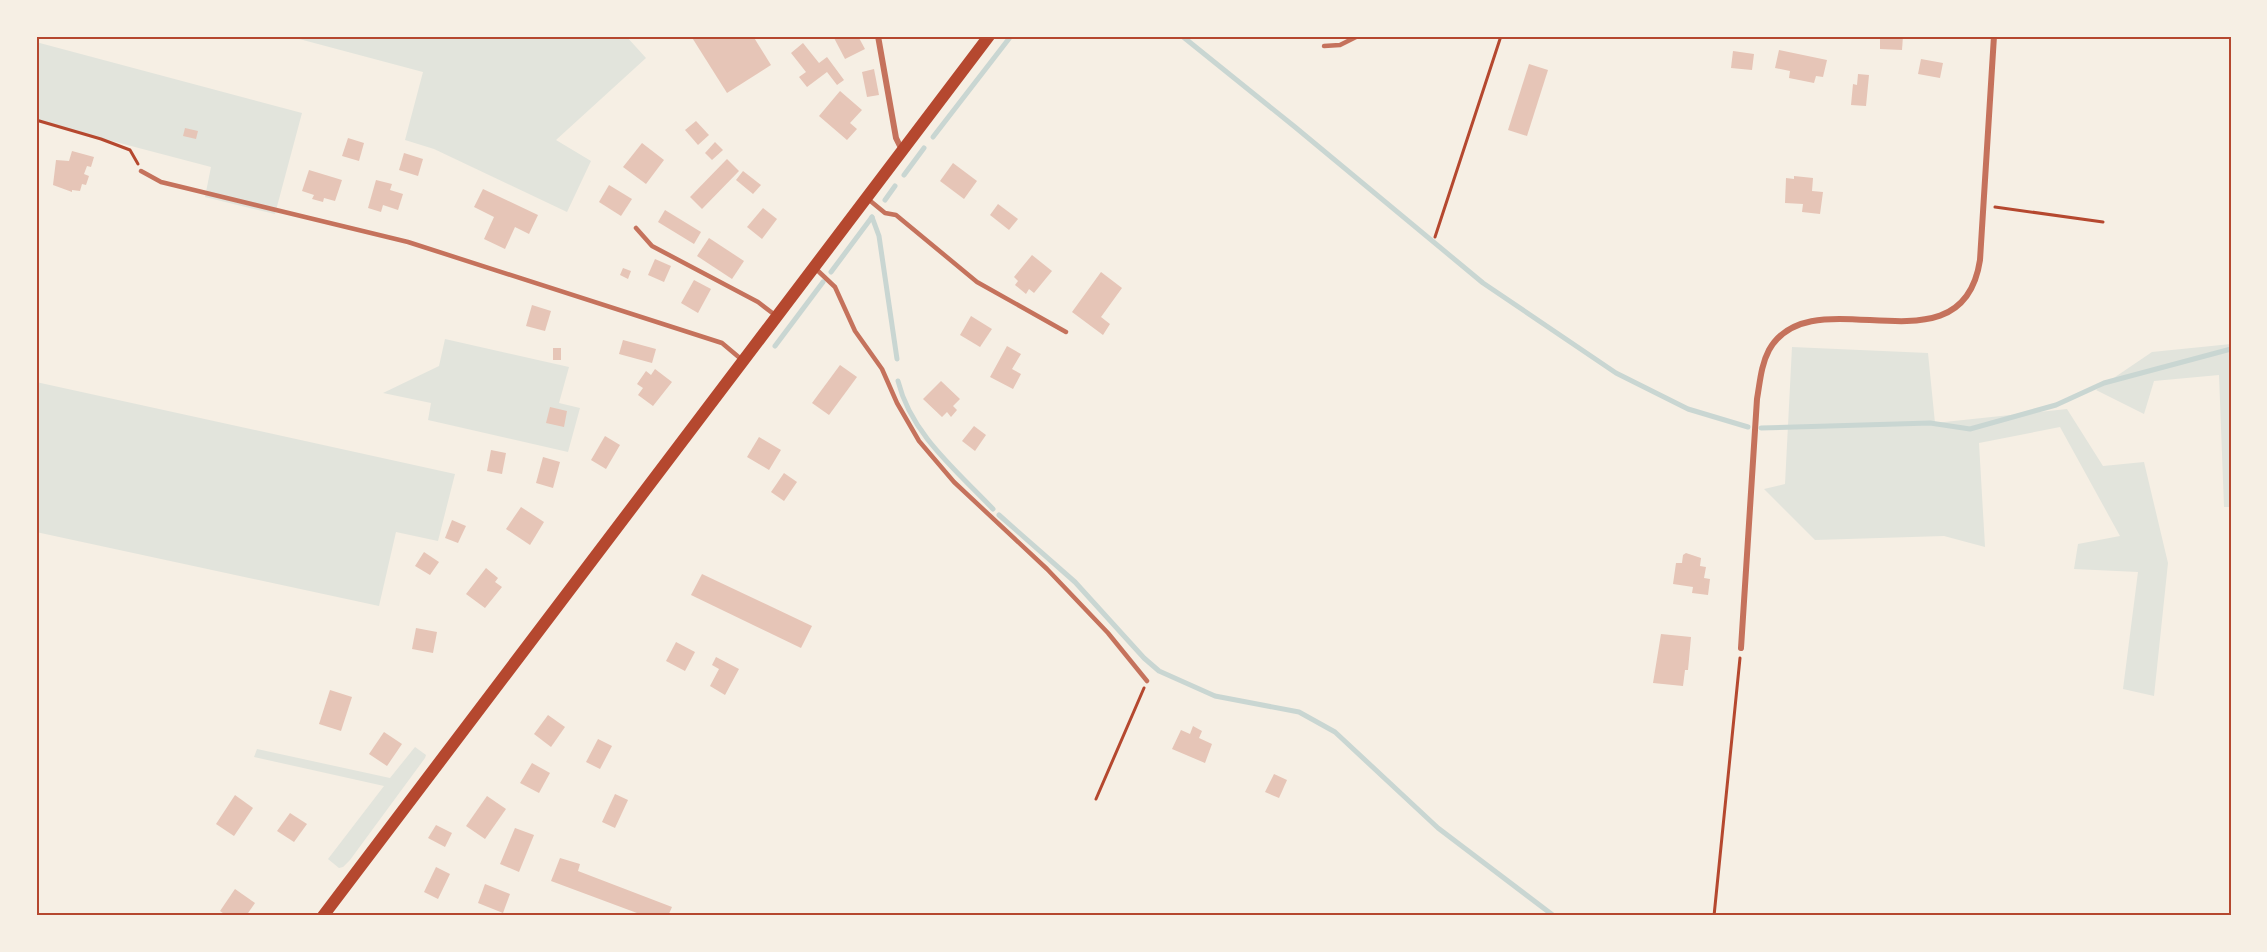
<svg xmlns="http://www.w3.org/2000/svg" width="2267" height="952" viewBox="0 0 2267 952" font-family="'Asap Condensed',sans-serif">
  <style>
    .green { fill: #e2e4dc }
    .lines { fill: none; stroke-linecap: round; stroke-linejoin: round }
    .stream { stroke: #c9d6d2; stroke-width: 5 }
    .building { fill: #e6c5b7 }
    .path { stroke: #b5482f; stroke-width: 3 }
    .service { stroke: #c5725c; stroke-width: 4.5 }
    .minor { stroke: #c5725c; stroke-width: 6 }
    .secondary { stroke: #b5482f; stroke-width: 12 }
    .neatline { fill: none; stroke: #b5482f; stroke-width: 2 }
  </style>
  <rect width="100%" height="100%" fill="#f6efe4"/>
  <g class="green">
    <polygon points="288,36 626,36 646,58 556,140 591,161 567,212 434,149 405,140 423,72"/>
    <polygon points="36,42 302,113 275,214 205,197 211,167 36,121"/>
    <polygon points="445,339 569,367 559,403 580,408 568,452 428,420 431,403 383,393 439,366"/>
    <polygon points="2231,344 2231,507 2224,507 2219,375 2154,381 2144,414 2096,390 2152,352"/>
    <polygon points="1792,347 1928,353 1935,423 2067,409 2103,466 2144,462 2168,563 2154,696 2123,689 2138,572 2074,569 2078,544 2120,536 2060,427 1979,443 1985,547 1944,536 1815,540 1764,489 1785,484"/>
    <polygon points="36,382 455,474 438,541 396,532 379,606 36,532"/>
    <polygon points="415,747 426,755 425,758 350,860 343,867 339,868 328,859 384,786 254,757 257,749 390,778"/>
  </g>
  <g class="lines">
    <g class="stream">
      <polyline points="1182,36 1295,127 1483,283 1616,373 1688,409 1748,427"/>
      <polyline points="933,137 1011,36"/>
      <polyline points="904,175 924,148"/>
      <polyline points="885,200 895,186"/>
      <polyline points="872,217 879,236 897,359"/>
      <polyline points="831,272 872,217"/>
      <polyline points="775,346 823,282"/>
      <path d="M898,381C911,434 956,470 993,509"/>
      <polyline points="1761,428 1930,423 1970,429 2056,405 2104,383 2231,349"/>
      <polyline points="999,515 1075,582 1144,658 1159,671 1215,696 1299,712 1335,732 1438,828 1554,916"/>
    </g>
  </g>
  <g class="building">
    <polygon points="691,36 753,36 771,65 727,93"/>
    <polygon points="833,36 858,36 865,49 845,59"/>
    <polygon points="1880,36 1903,36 1902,50 1880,49"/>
    <polygon points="803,43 819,63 827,57 844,80 837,85 827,72 807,87 799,77 806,72 791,53"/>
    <polygon points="1779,50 1827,60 1823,77 1816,76 1814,83 1789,78 1790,71 1775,68"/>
    <polygon points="1733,51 1754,54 1752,70 1731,68"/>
    <polygon points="1921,59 1943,63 1940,78 1918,74"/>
    <polygon points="1529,64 1548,70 1527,136 1508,130"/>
    <polygon points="874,69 879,95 867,97 862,72"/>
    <polygon points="1858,74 1869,75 1866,106 1851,105 1853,84 1857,85"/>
    <polygon points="840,91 862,110 850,123 857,129 847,140 819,116"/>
    <polygon points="696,121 709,135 698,145 685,130"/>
    <polygon points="185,128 198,131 196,139 183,136"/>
    <polygon points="348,138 364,143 359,161 342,156"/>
    <polygon points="715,142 723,150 712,160 705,153"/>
    <polygon points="642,143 664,160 646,184 623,167"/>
    <polygon points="72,151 94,157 91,167 87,166 84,174 89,176 86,185 82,184 80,191 72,190 72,192 53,185 56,160 69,161"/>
    <polygon points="404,153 423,159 418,176 399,170"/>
    <polygon points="727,159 739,171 702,209 690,197"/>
    <polygon points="953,163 977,181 964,199 940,181"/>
    <polygon points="309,170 342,180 335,201 324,198 323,202 312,199 314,195 302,191"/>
    <polygon points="743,171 761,185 753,194 736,180"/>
    <polygon points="1794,176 1813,178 1812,191 1823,192 1820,214 1802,212 1803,204 1785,203 1786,178 1794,179"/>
    <polygon points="376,180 392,184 390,190 403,194 398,210 383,205 381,212 368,208"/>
    <polygon points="609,185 632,199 621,216 599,202"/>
    <polygon points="483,189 538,215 529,234 515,227 505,249 484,239 494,217 474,207"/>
    <polygon points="998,204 1018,219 1009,230 990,215"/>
    <polygon points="763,208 777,219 762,239 747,227"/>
    <polygon points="665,210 701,232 694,244 658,222"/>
    <polygon points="709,238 744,261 732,279 697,256"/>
    <polygon points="1032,255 1052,271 1034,293 1029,289 1026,294 1015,285 1018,281 1014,277"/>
    <polygon points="655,259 671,266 664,282 648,275"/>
    <polygon points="623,268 631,271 628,279 620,275"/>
    <polygon points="1101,272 1122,288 1101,317 1110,324 1103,335 1072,312"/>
    <polygon points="694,280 711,289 698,313 681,303"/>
    <polygon points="532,305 551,311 545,331 526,326"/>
    <polygon points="971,316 992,329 980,347 960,335"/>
    <polygon points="623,340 656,349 652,363 619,354"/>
    <polygon points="1007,346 1021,354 1012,369 1021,374 1013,389 990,377"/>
    <rect x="553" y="348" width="8" height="12"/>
    <polygon points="840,365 857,377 829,415 812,403"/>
    <polygon points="655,369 672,382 653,406 638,395 643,388 637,384 646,371 651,375"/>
    <polygon points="941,381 960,399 953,406 957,410 951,417 947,412 942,417 923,399"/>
    <polygon points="550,407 567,411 564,427 546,423"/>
    <polygon points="974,426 986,435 975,451 962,441"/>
    <polygon points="605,436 620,445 606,469 591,460"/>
    <polygon points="759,437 781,450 769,470 747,457"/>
    <polygon points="491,450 506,453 502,474 487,471"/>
    <polygon points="543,457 560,462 553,488 536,483"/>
    <polygon points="784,473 797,482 784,501 771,492"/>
    <polygon points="521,507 544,522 530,545 506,529"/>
    <polygon points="452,520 466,526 458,543 445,538"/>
    <polygon points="424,552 439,562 430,575 415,566"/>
    <polygon points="1686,553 1701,558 1700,566 1706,567 1704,578 1710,579 1708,595 1692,593 1693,587 1673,584 1676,563 1682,563 1683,555"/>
    <polygon points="486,568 498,578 495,582 502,587 485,608 466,594"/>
    <polygon points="702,574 812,626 801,648 691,595"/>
    <polygon points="416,628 437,632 433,653 412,649"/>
    <polygon points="1661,634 1691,637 1688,670 1685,670 1683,686 1653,683"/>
    <polygon points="676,642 695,652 685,671 666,661"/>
    <polygon points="716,657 739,669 725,695 710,686 719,669 712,665"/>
    <polygon points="330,690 352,697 341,731 319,724"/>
    <polygon points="548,715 565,727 551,747 534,734"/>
    <polygon points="1193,726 1202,731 1199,738 1212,744 1205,763 1172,749 1181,730 1190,734"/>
    <polygon points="384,732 402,744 387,766 369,754"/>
    <polygon points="598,739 612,746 600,769 586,762"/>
    <polygon points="532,763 550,773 539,793 520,783"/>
    <polygon points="1274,774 1287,780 1279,798 1265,792"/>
    <polygon points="615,794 628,800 615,828 602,822"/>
    <polygon points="235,795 253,808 234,836 216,824"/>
    <polygon points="487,796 506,809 485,839 466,826"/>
    <polygon points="290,813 307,824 294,842 277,831"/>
    <polygon points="436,825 452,833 445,847 428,838"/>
    <polygon points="515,828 534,835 519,872 500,864"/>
    <polygon points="560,858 580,864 578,871 672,907 668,916 645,916 551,881"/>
    <polygon points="436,867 450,874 438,899 424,892"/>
    <polygon points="485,884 510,894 503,913 478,903"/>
    <polygon points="235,889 255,903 246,916 227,916 220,911"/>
  </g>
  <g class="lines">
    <g class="path">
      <polyline points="36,120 101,139 130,150 138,164"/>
      <polyline points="1995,207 2103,222"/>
      <polyline points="1435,237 1501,36"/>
      <polyline points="1096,799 1144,688"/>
      <polyline points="1714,916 1740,658"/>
    </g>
    <g class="service">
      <polyline points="1324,46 1340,45 1358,36"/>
      <polyline points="141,171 161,182 408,242 722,343 741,359"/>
      <polyline points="868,199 885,213 896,215 977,282 1066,332"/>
      <polyline points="636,228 652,246 758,302 775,315"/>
      <polyline points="816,269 835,287 855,331 882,369 897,403 919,441 954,482 1047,569 1108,633 1147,681"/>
    </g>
    <g class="minor">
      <polyline points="878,36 896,138 902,150"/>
      <path d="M1741,648L1757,399C1760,382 1761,365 1769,350C1812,273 1962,379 1980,260L1994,36"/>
    </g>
    <polyline class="secondary" points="323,916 989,36"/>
  </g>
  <rect width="2267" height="952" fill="none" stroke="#f6efe4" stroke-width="75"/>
  <rect x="38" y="38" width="2192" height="876" class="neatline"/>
</svg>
